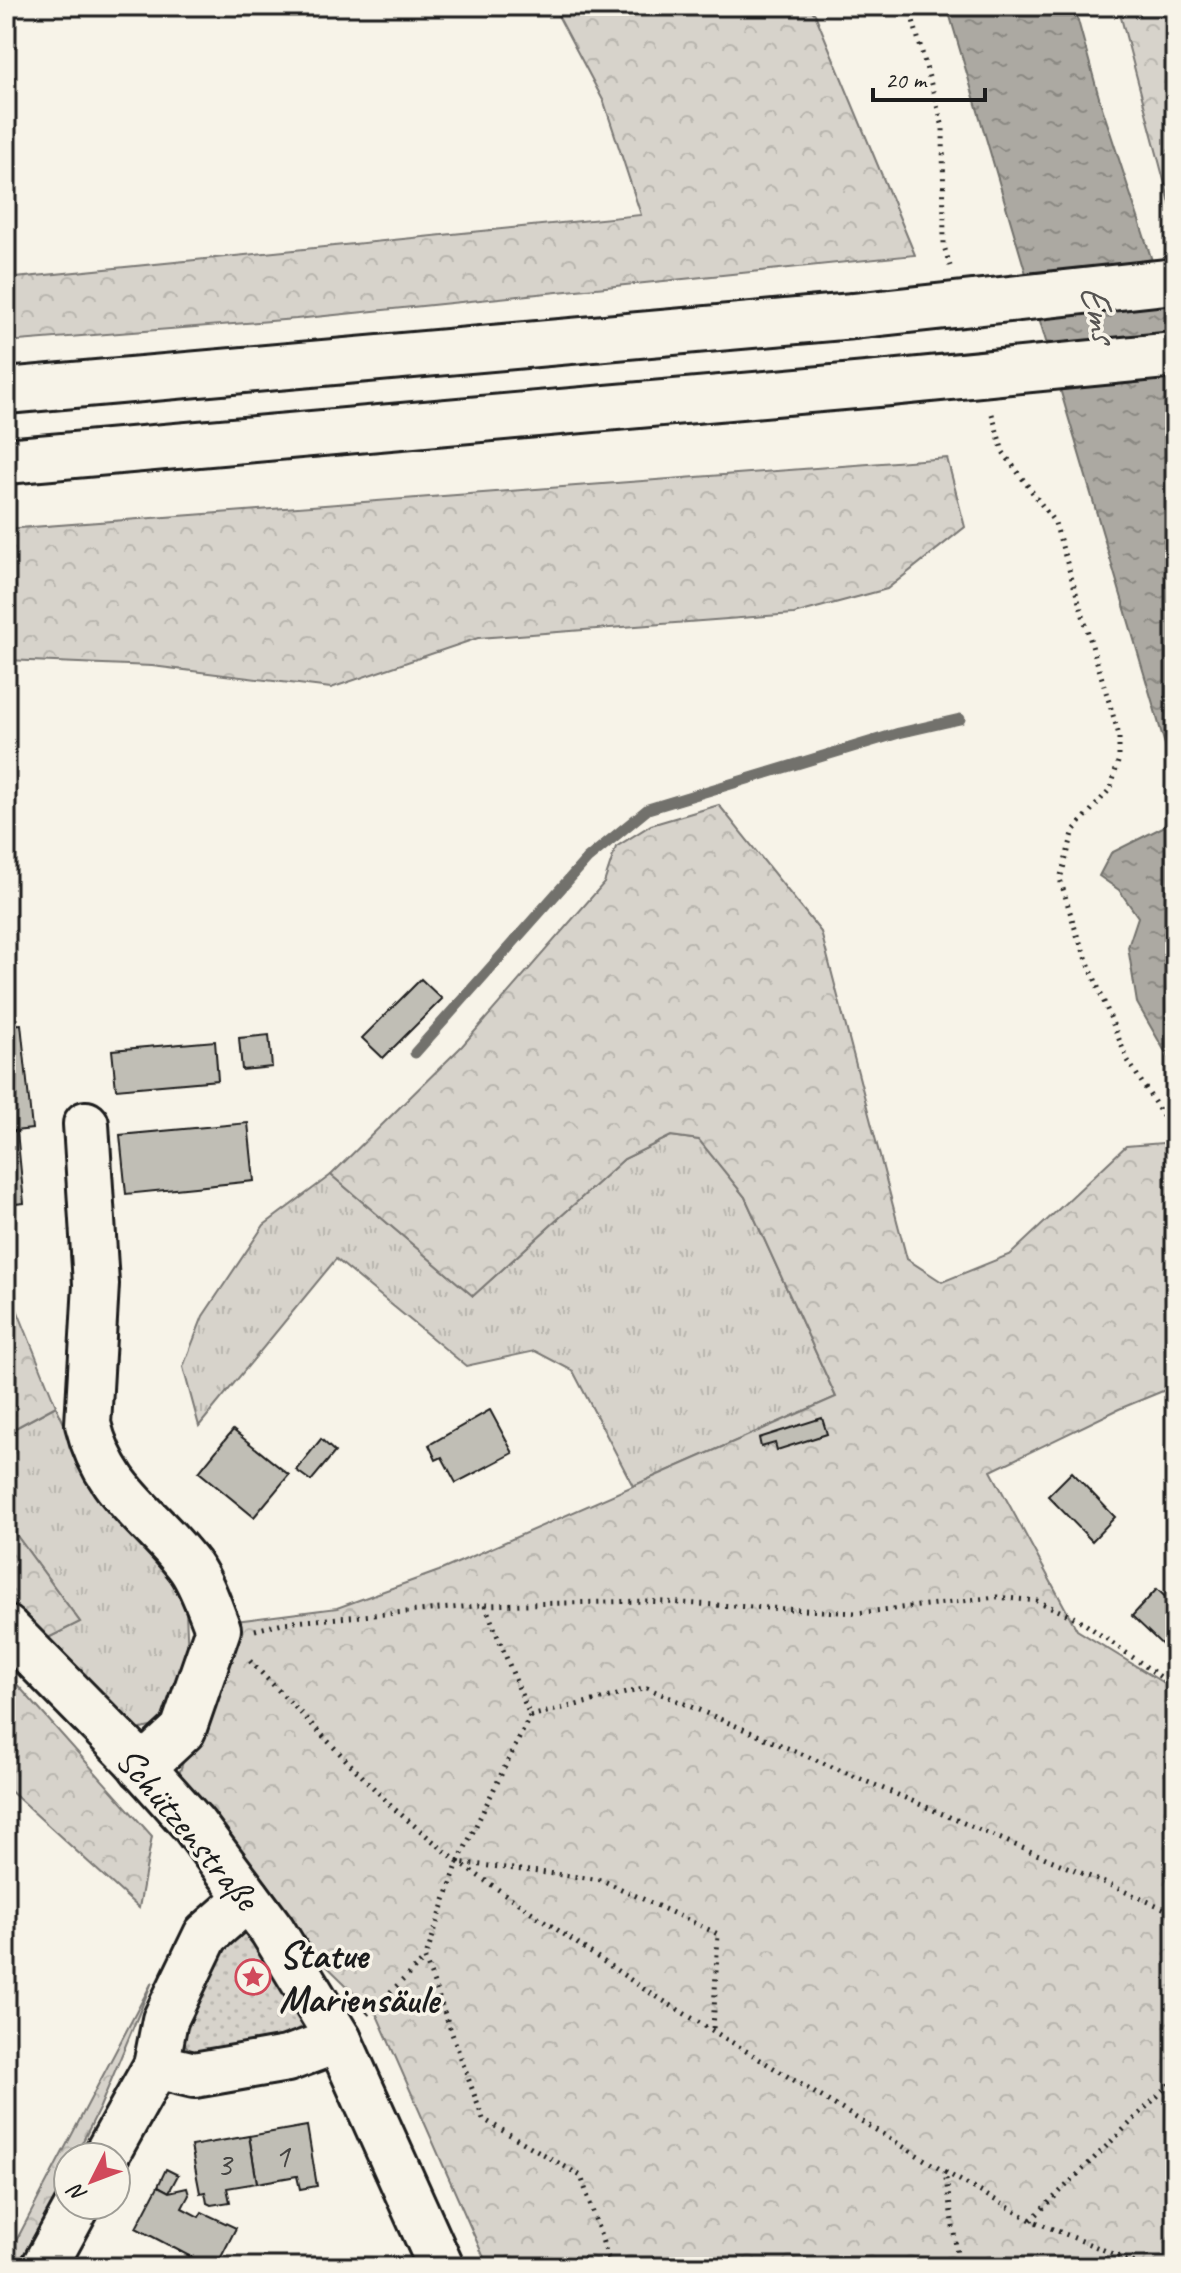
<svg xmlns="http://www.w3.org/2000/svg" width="1181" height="2273" viewBox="0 0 1181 2273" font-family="Caveat,sans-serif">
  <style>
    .grass { fill: url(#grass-tufts); stroke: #7a7874; stroke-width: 2 }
    .forest { fill: url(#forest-crowns); stroke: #7a7874; stroke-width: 2 }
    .park { fill: url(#park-dots); stroke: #7a7874; stroke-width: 2 }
    .water { fill: url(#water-ripples); stroke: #72716c; stroke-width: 2 }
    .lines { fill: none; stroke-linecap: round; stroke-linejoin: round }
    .stream { stroke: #72716c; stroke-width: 11 }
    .building { fill: #c0beb5; stroke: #1c1c1c; stroke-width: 2 }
    .minor-casing { stroke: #1c1c1c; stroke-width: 50 }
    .highway-casing { stroke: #1c1c1c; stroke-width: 50 }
    .path { stroke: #1c1c1c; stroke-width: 5; stroke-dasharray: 2 6; stroke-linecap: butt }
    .minor { stroke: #f7f3e8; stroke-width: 44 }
    .highway { stroke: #f7f3e8; stroke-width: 44 }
    .highway-bridge-casing { stroke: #1c1c1c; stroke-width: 50; stroke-linecap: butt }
    .highway-bridge { stroke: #f7f3e8; stroke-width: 44 }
    .labels { text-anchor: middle; stroke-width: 7; stroke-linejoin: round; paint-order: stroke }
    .number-label { font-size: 34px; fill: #454442 }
    .street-label { font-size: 38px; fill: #1c1c1c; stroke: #f7f3e8 }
    .poi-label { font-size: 38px; font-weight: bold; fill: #1c1c1c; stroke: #f7f3e8; text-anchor: start }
    .water-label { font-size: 40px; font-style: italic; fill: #565452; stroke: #f7f3e8 }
  </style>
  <defs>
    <pattern id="grass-tufts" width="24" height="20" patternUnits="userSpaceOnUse" patternTransform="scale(2)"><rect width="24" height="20" fill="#d7d3cb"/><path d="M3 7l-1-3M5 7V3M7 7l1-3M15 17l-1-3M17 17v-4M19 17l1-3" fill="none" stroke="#b8b5ae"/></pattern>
    <pattern id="forest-crowns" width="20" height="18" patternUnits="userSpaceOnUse" patternTransform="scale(2)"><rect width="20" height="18" fill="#d7d3cb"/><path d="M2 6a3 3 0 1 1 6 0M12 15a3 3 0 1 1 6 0" fill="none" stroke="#b8b5ae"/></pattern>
    <pattern id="park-dots" width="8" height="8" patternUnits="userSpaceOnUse" patternTransform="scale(2)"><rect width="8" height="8" fill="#d7d3cb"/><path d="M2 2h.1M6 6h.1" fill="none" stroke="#b8b5ae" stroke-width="1.8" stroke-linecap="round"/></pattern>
    <pattern id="water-ripples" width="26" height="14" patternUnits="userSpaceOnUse" patternTransform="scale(2)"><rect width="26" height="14" fill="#aca9a2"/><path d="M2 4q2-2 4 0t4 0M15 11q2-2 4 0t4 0" fill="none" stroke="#8b8983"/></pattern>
  </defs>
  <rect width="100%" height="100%" fill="#f7f3e8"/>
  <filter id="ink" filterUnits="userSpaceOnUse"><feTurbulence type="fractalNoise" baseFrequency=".0125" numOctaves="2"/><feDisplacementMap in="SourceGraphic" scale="16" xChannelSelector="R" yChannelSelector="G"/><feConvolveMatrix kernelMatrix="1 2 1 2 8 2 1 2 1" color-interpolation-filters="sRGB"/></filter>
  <g filter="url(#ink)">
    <g class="grass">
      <polygon points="671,1136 700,1140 745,1197 836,1397 633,1486 573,1371 535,1351 466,1366 336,1259 199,1426 183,1367 203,1316 264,1225 331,1175 473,1296 624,1159"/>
      <polygon points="56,1406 84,1468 179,1585 186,1611 188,1658 175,1702 155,1726 122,1733 38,1643 80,1622 6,1521 6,1433"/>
    </g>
    <g class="forest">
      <polygon points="553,6 808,6 815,14 915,255 296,319 6,342 6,279 641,215 604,102"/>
      <polygon points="1118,6 1175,6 1175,222"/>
      <polygon points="947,458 965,527 887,589 794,614 478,638 331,688 152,666 6,660 6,529"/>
      <polygon points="719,805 821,932 907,1259 942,1282 1011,1254 1126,1146 1175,1142 1175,1386 1119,1409 991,1471 1077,1630 1175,1690 1175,2267 488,2267 377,2015 268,1909 174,1790 228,1622 337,1608 439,1571 836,1397 745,1197 699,1140 671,1136 624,1159 473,1296 331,1175 462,1046 604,883 616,847 651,825"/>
      <polygon points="6,1282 56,1406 6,1433"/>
      <polygon points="6,1521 80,1622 38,1643 6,1604"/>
      <polygon points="6,1672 152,1836 139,1908 6,1787"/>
      <polygon points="152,1982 100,2107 75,2157 68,2157 68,2171 22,2267 6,2267 6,2260"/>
    </g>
    <polygon class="park" points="248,1898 339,2040 192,2053 165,2020"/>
    <g class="water">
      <polygon points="947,6 1074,6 1100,101 1175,331 1175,785 1171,765"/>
      <polygon points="1175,806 1175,1069 1137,1003 1128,947 1138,917 1119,890 1099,876 1111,853 1163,827"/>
    </g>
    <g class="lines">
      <polyline class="stream" points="415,1053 587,859 648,809 899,733 960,719"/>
    </g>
    <g class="building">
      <polygon points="421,979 442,999 383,1058 362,1038"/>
      <polygon points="21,1024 32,1129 6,1132 6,1025"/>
      <polygon points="269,1035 272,1067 242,1070 239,1038"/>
      <polygon points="215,1041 218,1080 116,1089 112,1050"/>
      <polygon points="248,1123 254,1181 126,1194 120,1135"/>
      <polygon points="17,1131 24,1203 6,1205 6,1132"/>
      <polygon points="490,1410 513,1453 456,1483 442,1457 436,1460 429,1445"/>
      <polygon points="822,1418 827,1434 777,1450 775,1443 761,1447 759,1438"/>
      <polygon points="233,1430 289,1475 254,1517 199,1472"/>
      <polygon points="321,1439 335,1452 311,1481 296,1470"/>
      <polygon points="1072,1472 1115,1517 1092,1541 1048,1496"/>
      <polygon points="1157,1589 1175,1606 1175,1657 1132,1616"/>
      <polygon points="307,2126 317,2186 300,2189 297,2176 257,2183 249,2136"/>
      <polygon points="249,2136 257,2183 227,2188 230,2202 211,2205 207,2203 205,2192 200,2193 191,2146"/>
      <polygon points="166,2169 178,2175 169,2192 158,2186"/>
      <polygon points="158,2186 169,2192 187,2188 189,2195 182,2208 199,2217 202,2212 236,2228 216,2267 210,2267 136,2228"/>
    </g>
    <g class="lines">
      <defs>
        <g id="minor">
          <path d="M86,1124L96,1284L88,1424C105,1494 151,1515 190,1567C202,1584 210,1609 218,1629L183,1730L142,1768"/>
          <polyline points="6,1628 133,1757 194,1825 272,1930 339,2040 441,2267"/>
          <polyline points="156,2066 194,2075 287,2059 339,2040"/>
          <polyline points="105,2157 156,2066 165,2020 206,1935 248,1898"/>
          <polyline points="44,2267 78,2205"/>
        </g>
        <g id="highway">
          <polyline points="6,391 853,316"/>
          <polyline points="6,461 889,383"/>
        </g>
      </defs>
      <use href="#minor" class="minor-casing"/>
      <use href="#highway" class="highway-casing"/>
      <g class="path">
        <polyline points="909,6 943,127 944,246 950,266"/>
        <polyline points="992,414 1003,452 1055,523 1119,735 1119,758 1111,788 1074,830 1060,879 1077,935 1127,1059 1175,1135"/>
        <polyline points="485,1605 530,1716 458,1862 602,1880 718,1934 713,2030"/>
        <polyline points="255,1630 283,1623 485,1605 646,1601 857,1613 997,1597 1037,1601 1078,1619 1175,1687"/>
        <polyline points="250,1661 392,1807 458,1862 425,1959"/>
        <polyline points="530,1716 647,1688 1175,1913"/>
        <polyline points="458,1862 644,1989 945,2172 959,2267"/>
        <polyline points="367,2014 425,1959 483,2119 581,2176 611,2267"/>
        <polyline points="945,2172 1031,2220 1145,2267"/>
        <polyline points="1031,2220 1175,2079"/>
      </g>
      <use href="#minor" class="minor"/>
      <use href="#highway" class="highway"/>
      <defs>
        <g id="highway-bridge">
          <polyline points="853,316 1175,281"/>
          <polyline points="889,383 1175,355"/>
        </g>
      </defs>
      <use href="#highway-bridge" class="highway-bridge-casing"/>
      <use href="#highway-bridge" class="highway-bridge"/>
    </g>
  </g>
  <defs>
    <symbol id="sight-ring" viewBox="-11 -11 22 22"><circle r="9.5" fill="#f7f3e8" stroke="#d1495b" stroke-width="1.5"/><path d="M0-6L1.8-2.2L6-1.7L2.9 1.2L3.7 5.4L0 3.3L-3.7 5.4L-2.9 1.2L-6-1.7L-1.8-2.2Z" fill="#d1495b"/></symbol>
  </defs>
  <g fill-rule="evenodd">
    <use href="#sight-ring" x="233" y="1957" width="40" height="40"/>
  </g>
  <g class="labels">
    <g class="number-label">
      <text x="282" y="2167">1</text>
      <text x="224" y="2176">3</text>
    </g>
    <g class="street-label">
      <text transform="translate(188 1828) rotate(50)" y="13">Schützenstraße</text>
    </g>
    <g class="poi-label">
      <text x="279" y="1968">Statue<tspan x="279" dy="44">Mariensäule</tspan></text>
    </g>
    <g class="water-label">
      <text transform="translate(1100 312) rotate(76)" y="14">Ems</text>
    </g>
  </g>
  <rect width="1181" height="2273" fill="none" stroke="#f7f3e8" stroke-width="32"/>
  <rect x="16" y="16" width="1149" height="2241" fill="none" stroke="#1c1c1c" stroke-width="3" filter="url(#ink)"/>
  <g transform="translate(92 2181) rotate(228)"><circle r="38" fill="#f7f3e8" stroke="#9f9d96" stroke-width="2"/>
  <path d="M0-6L14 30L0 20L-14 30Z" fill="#d1495b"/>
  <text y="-12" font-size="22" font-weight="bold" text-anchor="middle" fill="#1c1c1c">N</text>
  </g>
  <path d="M873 88v12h112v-12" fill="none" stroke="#1c1c1c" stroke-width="4"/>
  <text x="885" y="88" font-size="24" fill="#1c1c1c" stroke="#f7f3e8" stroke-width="6" paint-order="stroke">20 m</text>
</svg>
